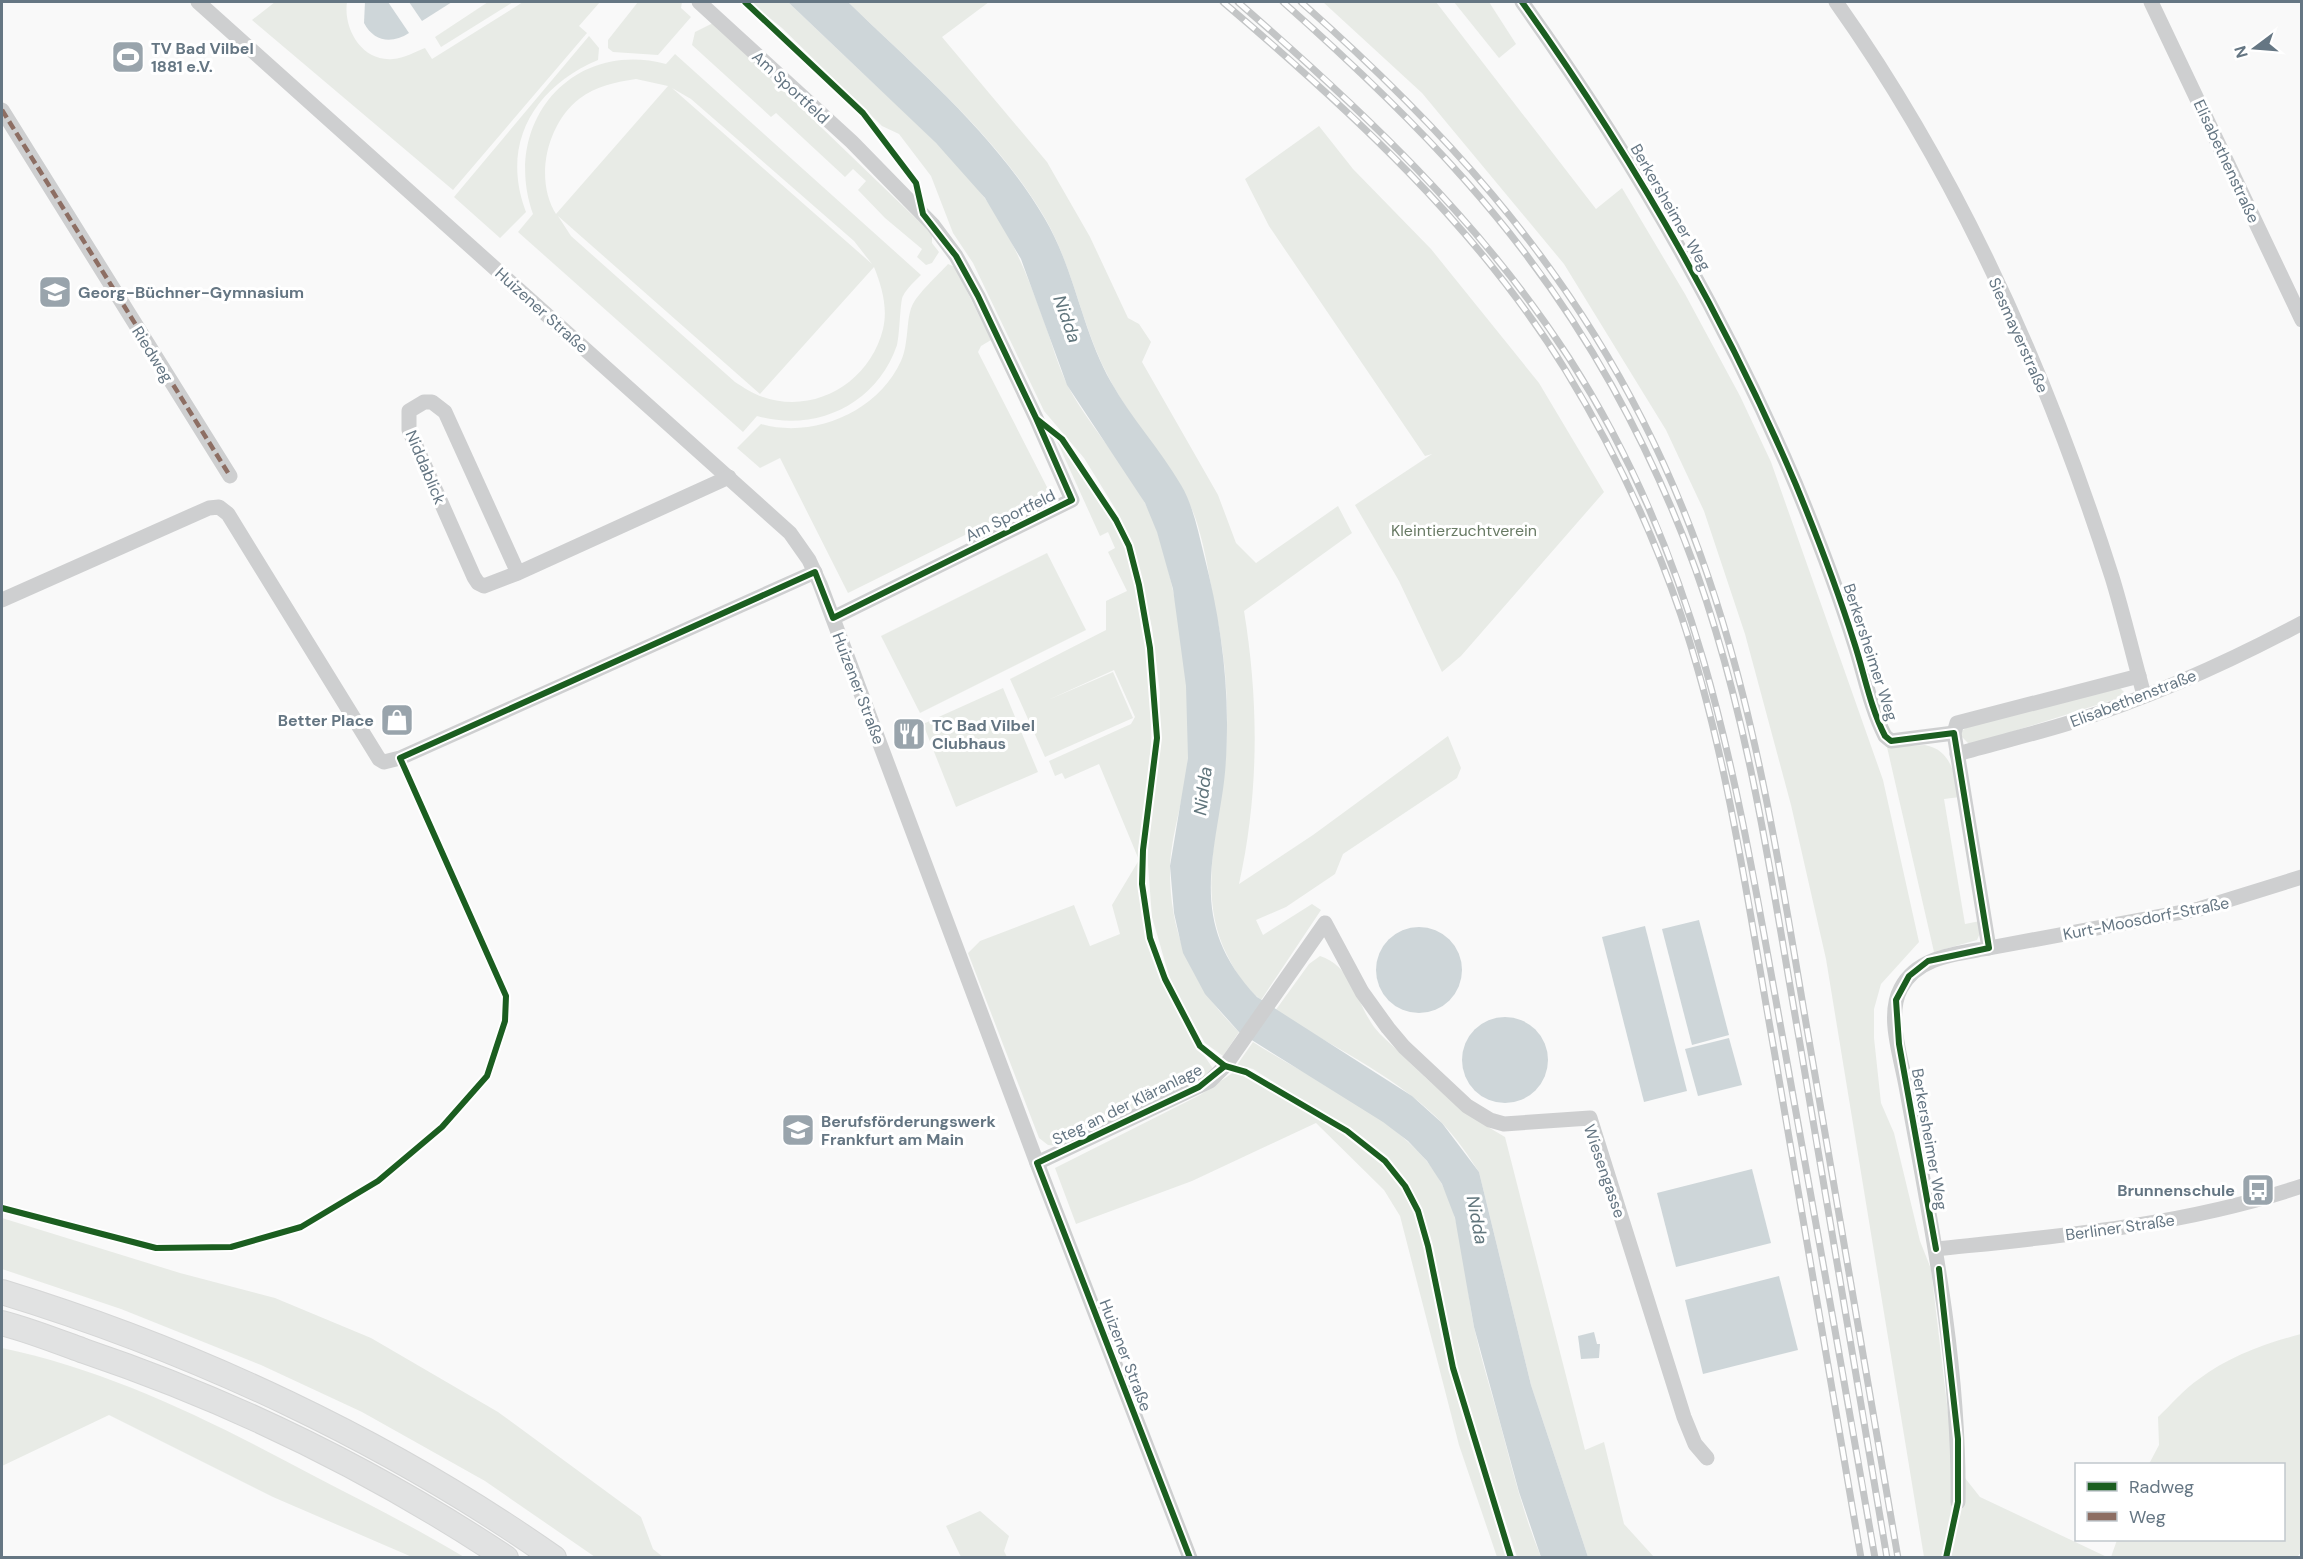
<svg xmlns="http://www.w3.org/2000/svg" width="2303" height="1559" viewBox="0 0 2303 1559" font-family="'DM Sans',sans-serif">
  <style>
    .green { fill: #e8ebe6; fill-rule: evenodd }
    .water { fill: #ced6d9 }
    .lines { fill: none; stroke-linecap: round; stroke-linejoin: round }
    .trunk-casing { stroke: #d5d6d6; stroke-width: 26 }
    .minor { stroke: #cecfd0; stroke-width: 15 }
    .trunk { stroke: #e1e2e2; stroke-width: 24 }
    .rail-casing { stroke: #c3c5c6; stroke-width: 7 }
    .rail { stroke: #fff; stroke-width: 4.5; stroke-dasharray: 14; stroke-linecap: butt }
    .quiet { stroke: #8d6e63; stroke-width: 4.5; stroke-dasharray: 9 4.5; stroke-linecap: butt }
    .cycleway-casing { stroke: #fff; stroke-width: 10 }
    .cycleway { stroke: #1b5e20; stroke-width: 6 }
    .labels { text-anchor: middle; stroke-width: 6; stroke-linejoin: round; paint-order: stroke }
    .poi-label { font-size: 16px; font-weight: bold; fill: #657683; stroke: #fff; text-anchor: start }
    .street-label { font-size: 16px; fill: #657683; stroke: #fff }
    .park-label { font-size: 16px; fill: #687a64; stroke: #fff }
    .water-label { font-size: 18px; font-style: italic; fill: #60757c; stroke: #fff }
  </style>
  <rect width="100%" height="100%" fill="#f9f9f9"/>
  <g class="green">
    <path d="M275,2H347C343,29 362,62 393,59C404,58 415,52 425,48L432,59L523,2H600L579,26L587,33L453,190L252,20Z"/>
    <polygon points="488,2 513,2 441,47 435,37"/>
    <polygon points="638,2 682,2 681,8 691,17 658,55 613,52 608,48 608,40"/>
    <path d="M750,2H788C825,37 862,73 900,108C935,142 973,176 998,218C1018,251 1031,285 1044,321C1052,343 1058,367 1069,388C1096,438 1141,479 1158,534C1180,604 1192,684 1188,757C1186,793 1171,833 1170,868C1169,933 1193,987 1239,1032L1223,1056L1205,1043L1172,986L1152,917L1147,852L1158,753L1160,693L1152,628L1136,555L1118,513L1084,458L1044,411L973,263L953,233L931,176L899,134L882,126L782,28Z"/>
    <path d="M848,2H989L942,37L1047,162L1090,237L1128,318L1139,324L1151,342L1142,362L1218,495L1236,543L1256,563L1338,506L1352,533L1244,611C1259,702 1259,794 1239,884L1313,835L1448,736L1461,768L1457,778L1343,854L1335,874L1286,907L1256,920L1263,935L1312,904L1321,910L1261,1000C1246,988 1235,972 1227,955C1195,891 1221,822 1226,755C1229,708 1226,659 1216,613C1210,582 1203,530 1189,503C1167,459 1132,422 1109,378C1082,328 1074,270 1046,220C997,135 918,70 848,2Z"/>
    <polygon points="1323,2 1436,2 1596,209 1622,188 1685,294 1740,396 1771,462 1883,780 1919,942 1881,984 1874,1009 1874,1038 1881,1103 1894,1133 1920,1241 1931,1269 1954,1464 1980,1497 2107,1557 1924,1557 1826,959 1791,805 1745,634 1704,511 1666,430 1564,264 1422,93"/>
    <polygon points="1454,2 1489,2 1516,44 1499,58"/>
    <polygon points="713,23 932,234 932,243 939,252 932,263 926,265 917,257 922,249 885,218 858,190 866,181 853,169 845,177 776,113 771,117 692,45 695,32"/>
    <path d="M589,36L599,48L598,60C534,87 500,144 526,212L500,238L454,197Z"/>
    <path d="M675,54L921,275C915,281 907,288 903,296C900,300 900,333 897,345C877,404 816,433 757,416L743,432L518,232L533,214C501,124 571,39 666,64ZM636,79L668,86L556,214C534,179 547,124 579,99C596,86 616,82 636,79ZM672,88L691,99L854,241L872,264ZM558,216L760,394L874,267C882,287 888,308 883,329C870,382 815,415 763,397C753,394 743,387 735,382L571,236Z"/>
    <polygon points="1319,126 1353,169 1431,249 1539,383 1604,492 1461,656 1442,672 1399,581 1355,505 1432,454 1425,456 1269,226 1245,179"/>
    <path d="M948,264L955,267L991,340L981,346L978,352L1050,493L848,593L780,458L760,468L737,448L761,424C813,439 878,412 901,361C909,344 906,319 912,306C917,294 938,275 948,264Z"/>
    <path d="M1056,439L1063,445C1087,482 1117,520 1130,563C1146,613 1155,690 1151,743C1146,805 1131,875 1147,937C1160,984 1186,1030 1214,1070L1191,1084L1057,1146L1048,1145L1039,1138L968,953L980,941L1074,905L1090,946L1120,934L1112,905L1139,860L1099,764L1065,779L1062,773L1055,776L1049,761L1131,724L1135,717L1114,670L1048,700L1113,672L1133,718L1045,757L1010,679L1106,630V601L1127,591L1108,552L1115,548L1108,532L1100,536Z"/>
    <polygon points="1047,553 1086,630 920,713 881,636"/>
    <polygon points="1003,688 1038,772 956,807 923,724"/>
    <polygon points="2120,688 2124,692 2122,697 1970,745 1962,737 1962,731 1967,727"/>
    <path d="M1925,745C1951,750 1954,773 1960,797L1944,799L1965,924L1980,921V933L1977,940L1934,952L1887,747Z"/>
    <path d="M1320,956C1353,967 1356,1002 1374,1027C1381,1036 1390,1043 1397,1050C1430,1083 1465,1115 1505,1137L1585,1450L1604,1442L1624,1524L1654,1557H1588L1531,1385L1479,1172C1468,1155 1457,1139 1443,1124C1401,1079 1328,1044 1275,1011L1309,964Z"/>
    <path d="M1253,1042C1310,1079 1380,1108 1425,1159C1464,1204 1463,1271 1474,1327C1481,1359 1491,1391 1500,1423C1512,1468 1523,1514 1541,1557H1517L1465,1398L1419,1203L1387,1159L1364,1139L1253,1069L1237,1065Z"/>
    <path d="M1234,1072C1290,1093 1384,1146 1411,1201C1430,1240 1431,1289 1440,1330C1457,1407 1483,1483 1507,1557H1497L1459,1445L1400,1216L1384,1190L1316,1123L1192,1181L1076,1224L1055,1168L1200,1095Z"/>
    <polygon points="2,1218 180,1273 275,1298 371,1338 498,1412 641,1517 653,1549 663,1557 595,1557 485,1481 362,1412 261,1365 121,1309 2,1269"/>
    <path d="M2301,1334L2302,1551L2297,1557H2111L2117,1540H2284V1464H2149L2159,1445L2158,1417C2171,1405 2184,1389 2199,1379C2228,1357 2266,1343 2301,1334Z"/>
    <path d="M2,1348C113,1371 217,1424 316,1477C366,1503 416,1528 464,1557H412L273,1497L109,1415L2,1466Z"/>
    <polygon points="980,1511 1009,1536 1004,1551 1007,1557 961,1557 946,1526"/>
  </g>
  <g class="water">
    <path d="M365,2H388L409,33C392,44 374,42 364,23Z"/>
    <polygon points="409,2 452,2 422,21"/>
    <path d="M788,2H848C918,70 995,134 1045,219C1075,270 1082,331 1111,382C1131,418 1160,449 1181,485C1193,505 1198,531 1204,555C1218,609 1227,666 1227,723C1227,747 1226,772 1222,796C1209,877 1195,931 1257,997L1412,1096L1442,1123L1479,1172L1531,1385L1588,1557H1541L1519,1492L1474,1327L1455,1218L1442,1184L1427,1161L1408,1141L1383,1122L1239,1032L1205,994L1183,953L1174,913L1170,866L1188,758L1186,686L1173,589L1157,532L1145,503L1067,385L1021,259L985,198L936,143Z"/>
    <polygon points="1699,920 1729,1035 1692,1045 1662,929"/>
    <polygon points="1645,926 1687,1091 1644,1102 1602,937"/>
    <circle cx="1419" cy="970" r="43"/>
    <circle cx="1505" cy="1060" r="43"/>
    <polygon points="1729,1038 1742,1085 1698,1096 1685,1049"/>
    <polygon points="1752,1169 1771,1243 1676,1267 1657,1193"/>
    <polygon points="1779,1276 1798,1350 1703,1374 1685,1300"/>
    <polygon points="1594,1332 1597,1344 1600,1344 1599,1358 1581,1359 1578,1336"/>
  </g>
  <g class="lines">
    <defs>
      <g id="trunk">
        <path d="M2,1292C195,1351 388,1441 554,1558"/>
        <path d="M2,1323C29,1330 57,1341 84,1351C232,1401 375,1471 506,1558"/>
      </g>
    </defs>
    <use href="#trunk" class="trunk-casing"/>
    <g class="minor">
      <polyline points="198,2 790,533 809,560 820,584 1037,1163 1190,1558"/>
      <polyline points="699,2 852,142 933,225 956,256 978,296 1036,418 1072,500 833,618"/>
      <path d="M1522,2C1630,153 1723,313 1796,485C1817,536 1837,588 1854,642C1864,672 1870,707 1885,736L1891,741L1954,733L1989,948C1957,954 1918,956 1901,988C1886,1015 1901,1057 1906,1086C1931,1224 1960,1362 1958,1502"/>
      <path d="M1836,2C1958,174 2048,376 2112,577C2124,616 2133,656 2144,695"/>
      <polyline points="2151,2 2302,320"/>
      <polyline points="2,110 230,476"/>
      <polyline points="518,573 445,412 432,402 424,402 409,411 409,430 474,577 478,583 484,586 518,573 729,477"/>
      <polyline points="2,600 209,508 219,507 228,514 379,759 384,762 400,758 815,572"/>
      <polyline points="1954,733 1957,723 2139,676"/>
      <path d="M1957,754C1995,743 2034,734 2072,722C2151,697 2229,662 2302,623"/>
      <polyline points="1989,948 2199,909 2302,877"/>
      <polyline points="1037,1163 1210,1081 1225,1066 1325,923 1362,992 1388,1028 1404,1047 1467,1106 1490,1120 1504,1124 1590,1118 1684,1417 1695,1444 1707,1458"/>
      <path d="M1936,1249C2060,1236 2183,1226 2302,1186"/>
    </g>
    <use href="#trunk" class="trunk"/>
    <defs>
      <g id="rail">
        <path d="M1223,2C1350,110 1478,227 1566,371C1613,448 1652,530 1681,615C1728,755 1748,905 1774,1050C1803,1219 1832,1388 1861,1558"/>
        <path d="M1238,2C1361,109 1480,220 1569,358C1706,571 1738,792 1782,1034C1813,1209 1845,1383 1875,1558"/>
        <path d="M1283,2C1415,119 1525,230 1612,386C1655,464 1691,547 1716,632C1756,765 1775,902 1799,1038C1828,1211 1858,1384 1887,1558"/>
        <path d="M1301,2C1440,125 1557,252 1642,419C1741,613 1770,811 1806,1023C1837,1201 1867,1379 1898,1558"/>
      </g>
    </defs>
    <use href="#rail" class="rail-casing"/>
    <use href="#rail" class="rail"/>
    <polyline class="quiet" points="2,110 230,476"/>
    <defs>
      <g id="cycleway">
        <path d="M1522,2C1630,153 1723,313 1796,485C1817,536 1837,588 1854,642C1864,672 1870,707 1885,736L1891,741L1954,733L1989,948L1928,961L1909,976L1896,1000L1899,1044L1936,1249"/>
        <polyline points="1038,420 1062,439 1116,520 1129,546 1139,585 1150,648 1157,738 1143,850 1142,884 1150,938 1165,979 1200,1046 1225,1066 1246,1072 1347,1131 1385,1161 1405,1186 1418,1211 1428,1246 1453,1368 1511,1558"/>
        <polyline points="2,1208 156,1248 231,1247 301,1227 378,1181 442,1127 487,1076 505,1021 506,996 400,758 815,572 833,618 1072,500 1036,418 978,296 956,256 923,214 916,183 863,113 745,2"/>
        <polyline points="1939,1269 1958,1439 1958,1502 1946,1558"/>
        <polyline points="1190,1558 1037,1163 1199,1087 1225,1066"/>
      </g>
    </defs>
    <use href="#cycleway" class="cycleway-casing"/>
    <use href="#cycleway" class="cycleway"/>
  </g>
  <defs>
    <symbol id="stadium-square" viewBox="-11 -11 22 22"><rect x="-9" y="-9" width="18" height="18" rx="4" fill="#99a4ac" stroke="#fff"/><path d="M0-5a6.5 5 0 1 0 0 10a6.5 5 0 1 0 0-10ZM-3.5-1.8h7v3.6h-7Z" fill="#fff"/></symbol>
    <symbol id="school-square" viewBox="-11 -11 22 22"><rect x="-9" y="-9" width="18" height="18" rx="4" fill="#99a4ac" stroke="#fff"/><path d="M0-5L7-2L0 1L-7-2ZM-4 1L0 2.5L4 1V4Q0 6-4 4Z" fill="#fff"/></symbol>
    <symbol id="shop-square" viewBox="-11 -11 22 22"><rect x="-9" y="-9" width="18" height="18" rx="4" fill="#99a4ac" stroke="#fff"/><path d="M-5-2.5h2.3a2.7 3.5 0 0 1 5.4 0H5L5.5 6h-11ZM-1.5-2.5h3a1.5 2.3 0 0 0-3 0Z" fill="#fff"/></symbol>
    <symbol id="restaurant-square" viewBox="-11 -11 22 22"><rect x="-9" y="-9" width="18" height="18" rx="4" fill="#99a4ac" stroke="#fff"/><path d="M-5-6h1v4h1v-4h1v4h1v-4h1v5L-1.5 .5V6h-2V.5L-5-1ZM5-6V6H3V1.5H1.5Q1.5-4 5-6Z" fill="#fff"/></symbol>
    <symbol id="bus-square" viewBox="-11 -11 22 22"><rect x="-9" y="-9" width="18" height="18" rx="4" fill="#99a4ac" stroke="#fff"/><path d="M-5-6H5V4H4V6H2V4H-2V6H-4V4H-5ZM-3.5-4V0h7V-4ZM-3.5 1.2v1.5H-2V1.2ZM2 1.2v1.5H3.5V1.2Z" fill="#fff"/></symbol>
  </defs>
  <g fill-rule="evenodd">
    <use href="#stadium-square" x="109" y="38" width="38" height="38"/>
    <use href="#school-square" x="36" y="273" width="38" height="38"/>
    <use href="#shop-square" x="378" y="701" width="38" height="38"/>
    <use href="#restaurant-square" x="890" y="715" width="38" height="38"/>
    <use href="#school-square" x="779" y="1111" width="38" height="38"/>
    <use href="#bus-square" x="2239" y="1171" width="38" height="38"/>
  </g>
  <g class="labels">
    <g class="poi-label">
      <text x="151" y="54">TV Bad Vilbel<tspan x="151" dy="18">1881 e.V.</tspan></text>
      <text x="78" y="298">Georg-Büchner-Gymnasium</text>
      <text x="374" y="726" text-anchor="end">Better Place</text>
      <text x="932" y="731">TC Bad Vilbel<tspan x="932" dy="18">Clubhaus</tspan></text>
      <text x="821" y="1127">Berufsförderungswerk<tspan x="821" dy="18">Frankfurt am Main</tspan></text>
      <text x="2235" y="1196" text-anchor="end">Brunnenschule</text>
    </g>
    <g class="street-label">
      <text transform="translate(791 87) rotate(43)" y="6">Am Sportfeld</text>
      <text transform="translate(2227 161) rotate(65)" y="6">Elisabethenstraße</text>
      <text transform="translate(1671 207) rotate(60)" y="6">Berkersheimer Weg</text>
      <text transform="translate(542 310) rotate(42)" y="6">Huizener Straße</text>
      <text transform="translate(2019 335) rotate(66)" y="6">Siesmayerstraße</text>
      <text transform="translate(153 354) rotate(58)" y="6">Riedweg</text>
      <text transform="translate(426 467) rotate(67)" y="6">Niddablick</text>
      <text transform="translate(1010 515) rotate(-26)" y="6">Am Sportfeld</text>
      <text transform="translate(1871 652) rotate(72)" y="6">Berkersheimer Weg</text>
      <text transform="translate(859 688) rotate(69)" y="6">Huizener Straße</text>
      <text transform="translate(2133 698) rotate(-21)" y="6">Elisabethenstraße</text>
      <text transform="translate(2146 918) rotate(-11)" y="6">Kurt-Moosdorf-Straße</text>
      <text transform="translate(1127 1104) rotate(-26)" y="6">Steg an der Kläranlage</text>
      <text transform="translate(1930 1139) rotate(80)" y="6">Berkersheimer Weg</text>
      <text transform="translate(1605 1171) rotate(71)" y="6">Wiesengasse</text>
      <text transform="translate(2120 1227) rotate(-8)" y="6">Berliner Straße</text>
      <text transform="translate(1126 1355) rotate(69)" y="6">Huizener Straße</text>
    </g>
    <g class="park-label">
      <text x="1464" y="536">Kleintierzuchtverein</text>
    </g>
    <g class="water-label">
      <text transform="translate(1067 319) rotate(70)" y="6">Nidda</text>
      <text transform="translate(1203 791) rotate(-83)" y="6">Nidda</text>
      <text transform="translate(1477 1220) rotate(79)" y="6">Nidda</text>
    </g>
  </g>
  <rect width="2303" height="1559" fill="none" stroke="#657683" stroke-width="6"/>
  <rect x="2075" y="1463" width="210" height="78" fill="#ffffff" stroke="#c1c8cd" stroke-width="1.5"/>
  <rect x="2087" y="1482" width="30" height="9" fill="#1b5e20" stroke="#c1c8cd" stroke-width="1.5"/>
  <text x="2129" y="1493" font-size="18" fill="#657683">Radweg</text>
  <rect x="2087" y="1512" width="30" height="9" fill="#8d6e63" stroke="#c1c8cd" stroke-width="1.5"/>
  <text x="2129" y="1523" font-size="18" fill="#657683">Weg</text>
  <g transform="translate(2255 48) rotate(254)" stroke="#ffffff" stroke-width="4.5" paint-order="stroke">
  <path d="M0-4.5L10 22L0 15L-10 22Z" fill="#657683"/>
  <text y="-9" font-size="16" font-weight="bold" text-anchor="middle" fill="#657683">N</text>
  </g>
</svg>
